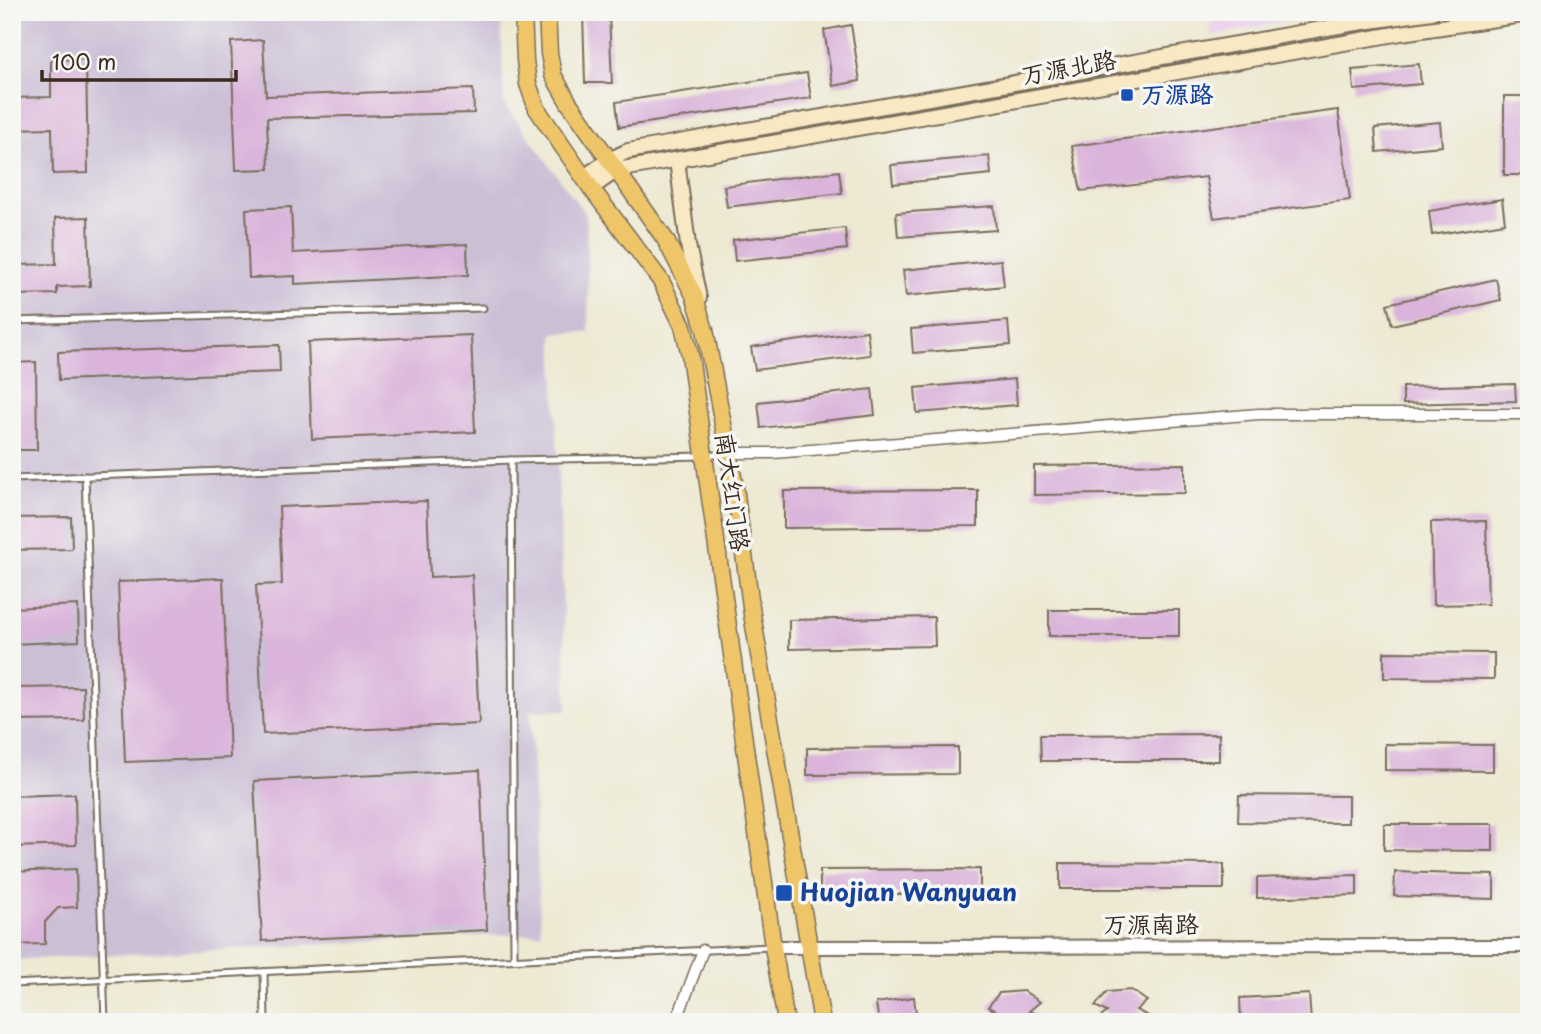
<svg xmlns="http://www.w3.org/2000/svg" width="1541" height="1034" viewBox="0 0 1541 1034" font-family="'Playpen Sans','LXGW WenKai TC',sans-serif">
  <style>
    .built { fill: #ebd1ec }
    .industrial { fill: #cbbfd6 }
    .building { fill: #dab4da }
    .lines { fill: none; stroke-linecap: round; stroke-linejoin: round }
    .service-casing { stroke: #796d5d; stroke-width: 9 }
    .minor-casing { stroke: #796d5d; stroke-width: 13 }
    .tertiary-casing { stroke: #796d5d; stroke-width: 16 }
    .secondary-casing { stroke: #796d5d; stroke-width: 18 }
    .trunk-casing { stroke: #796d5d; stroke-width: 19 }
    .service { stroke: #fff; stroke-width: 5 }
    .minor { stroke: #fff; stroke-width: 10 }
    .tertiary { stroke: #fff; stroke-width: 12 }
    .secondary { stroke: #f8e8c3; stroke-width: 14 }
    .trunk { stroke: #eec569; stroke-width: 16 }
    .transit-dot { fill: #1a4fb4; stroke: #f6f6f2; stroke-width: 2.5 }
    .labels { text-anchor: middle; stroke-width: 7; stroke-linejoin: round; paint-order: stroke }
    .street-label { font-size: 24px; fill: #3b2a1e; stroke: #f6f6f2 }
    .transit-label { font-size: 24px; font-weight: bold; fill: #164399; stroke: #f6f6f2; text-anchor: start }
  </style>
  <rect width="100%" height="100%" fill="#f6f6f2"/>
  <filter id="ink" filterUnits="userSpaceOnUse"><feTurbulence type="fractalNoise" baseFrequency=".0143" numOctaves="2"/><feDisplacementMap in="SourceGraphic" scale="14" xChannelSelector="R" yChannelSelector="G"/><feConvolveMatrix kernelMatrix="1 2 1 2 8 2 1 2 1" color-interpolation-filters="sRGB"/></filter>
  <filter id="wash" filterUnits="userSpaceOnUse"><feTurbulence type="fractalNoise" baseFrequency=".00686" numOctaves="4" result="noise"/><feDisplacementMap in="SourceGraphic" scale="28" xChannelSelector="R" yChannelSelector="G"/><feGaussianBlur stdDeviation="1.57" result="paint"/><feColorMatrix in="noise" values="0 0 0 0 0 0 0 0 0 0 0 0 0 0 0 0 0 1.4 0 .05"/><feComposite in="paint" operator="in"/></filter>
  <g filter="url(#wash)">
    <rect width="100%" height="100%" fill="#ede9d3"/>
    <polygon class="built" points="1210,12 1336,12 1211,36"/>
    <polygon class="industrial" points="12,12 501,12 504,103 586,215 589,332 553,333 567,710 530,711 541,933 12,960"/>
    <g id="blocks">
      <g class="building">
        <polygon points="583,12 609,12 612,83 585,83"/>
        <polygon points="851,25 860,81 833,86 824,30"/>
        <polygon points="263,40 266,96 473,89 474,113 267,118 269,169 236,170 231,42"/>
        <polygon points="86,59 88,173 53,174 52,128 12,129 12,98 51,97 51,60"/>
        <polygon points="1419,64 1421,84 1354,90 1352,70"/>
        <polygon points="807,73 811,98 619,127 616,102"/>
        <rect x="1504" y="96" width="25" height="79"/>
        <polygon points="1338,110 1350,200 1214,218 1206,177 1081,191 1072,146"/>
        <polygon points="1440,122 1442,146 1377,152 1375,128"/>
        <polygon points="989,156 991,174 893,184 891,165"/>
        <polygon points="839,171 842,193 727,207 724,186"/>
        <polygon points="1502,199 1505,223 1432,235 1429,211"/>
        <polygon points="994,206 996,230 898,237 896,213"/>
        <polygon points="291,207 293,253 467,244 468,275 295,284 295,276 249,278 246,209"/>
        <polygon points="88,217 90,286 57,287 57,294 12,295 12,265 56,264 55,218"/>
        <polygon points="845,228 847,249 735,261 733,240"/>
        <polygon points="1001,260 1004,286 906,296 903,270"/>
        <polygon points="1496,279 1501,300 1392,325 1387,304"/>
        <polygon points="1008,321 1010,345 913,353 911,329"/>
        <polygon points="867,331 870,355 755,370 751,347"/>
        <polygon points="471,335 475,432 312,439 308,342"/>
        <polygon points="279,345 280,372 59,380 58,352"/>
        <polygon points="36,362 37,450 12,450 12,363"/>
        <polygon points="1015,379 1017,405 917,413 915,388"/>
        <polygon points="1515,384 1516,401 1403,404 1403,387"/>
        <polygon points="872,389 875,415 761,428 758,402"/>
        <polygon points="1185,464 1185,493 1034,495 1034,466"/>
        <polygon points="978,490 978,526 784,528 784,491"/>
        <polygon points="427,501 430,577 472,575 479,724 263,734 256,585 282,584 279,507"/>
        <polygon points="71,517 72,549 12,550 12,518"/>
        <polygon points="1486,521 1488,604 1433,605 1431,522"/>
        <polygon points="223,578 230,758 125,762 118,582"/>
        <polygon points="78,605 79,641 12,644 12,608"/>
        <rect x="1049" y="610" width="130" height="26"/>
        <polygon points="934,617 935,646 789,649 789,620"/>
        <polygon points="1384,652 1494,653 1494,679 1384,678"/>
        <polygon points="83,687 84,720 12,721 12,688"/>
        <polygon points="1219,734 1219,761 1041,761 1040,735"/>
        <polygon points="1385,744 1493,745 1493,771 1385,770"/>
        <polygon points="958,747 958,774 807,775 807,748"/>
        <polygon points="480,770 487,930 262,941 254,781"/>
        <polygon points="75,794 76,845 12,847 12,796"/>
        <polygon points="1239,795 1348,796 1348,823 1238,822"/>
        <polygon points="1384,824 1493,824 1493,851 1384,850"/>
        <polygon points="1060,863 1224,864 1224,889 1060,889"/>
        <polygon points="76,869 77,907 58,908 45,922 45,944 12,945 12,872"/>
        <polygon points="980,869 980,893 820,895 820,870"/>
        <polygon points="1395,872 1494,875 1494,899 1394,896"/>
        <polygon points="1357,875 1357,895 1257,898 1257,878"/>
        <polygon points="1131,990 1147,1001 1136,1010 1160,1022 1095,1022 1107,1012 1095,1006 1107,992"/>
        <polygon points="1024,991 1040,1002 1029,1011 1051,1022 990,1022 1000,1013 988,1007 999,993"/>
        <polygon points="1309,994 1311,1022 1241,1022 1240,998"/>
        <polygon points="914,997 917,1022 879,1022 876,1003"/>
      </g>
    </g>
  </g>
  <g filter="url(#ink)">
    <use href="#blocks" fill-opacity="0" stroke="#796d5d" stroke-width="2"/>
    <g class="lines">
      <defs>
        <g id="service">
          <polyline points="12,321 483,308"/>
          <polyline points="511,460 705,456 725,454"/>
          <polyline points="85,476 105,1022"/>
          <polyline points="12,479 511,460 514,959"/>
          <polyline points="264,972 265,1022"/>
          <polyline points="12,984 771,947"/>
        </g>
        <g id="minor">
          <polyline points="728,453 773,453 1259,414 1529,414"/>
          <polyline points="676,1022 703,950"/>
        </g>
        <polyline id="tertiary" points="773,947 1529,946"/>
        <g id="secondary">
          <polyline points="677,160 688,245 699,298"/>
          <polyline points="584,177 609,160 628,151 1350,24 1432,12"/>
          <polyline points="591,188 617,170 1401,33 1529,14"/>
        </g>
        <g id="trunk">
          <polyline points="523,12 525,60 528,84 537,109 591,188 661,281 683,326 690,355 773,947 786,1022"/>
          <polyline points="547,12 549,53 553,75 569,103 665,239 694,295 705,330 735,487 752,614 822,1022"/>
        </g>
      </defs>
      <use href="#service" class="service-casing"/>
      <use href="#minor" class="minor-casing"/>
      <use href="#tertiary" class="tertiary-casing"/>
      <use href="#secondary" class="secondary-casing"/>
      <use href="#trunk" class="trunk-casing"/>
      <use href="#service" class="service"/>
      <use href="#minor" class="minor"/>
      <use href="#tertiary" class="tertiary"/>
      <use href="#secondary" class="secondary"/>
      <use href="#trunk" class="trunk"/>
    </g>
  </g>
  <g class="transit-dot">
    <rect x="1120" y="88" width="14" height="14" rx="3.5"/>
    <rect x="775" y="884" width="18" height="18" rx="3.5"/>
  </g>
  <g class="labels">
    <g class="street-label">
      <text transform="translate(1069 68) rotate(-10)" y="8">万源北路</text>
      <text transform="translate(732 492) rotate(82)" y="8">南大红门路</text>
      <text x="1151" y="933">万源南路</text>
    </g>
    <g class="transit-label">
      <text x="1141" y="103">万源路</text>
      <text x="800" y="901">Huojian Wanyuan</text>
    </g>
  </g>
  <rect width="1541" height="1034" fill="none" stroke="#f6f6f2" stroke-width="42"/>
  <path d="M42 70v10h194v-10" fill="none" stroke="#3b2a1e" stroke-width="3.5"/>
  <text x="52" y="70" font-size="21" fill="#3b2a1e" stroke="#f6f6f2" stroke-width="5" paint-order="stroke">100 m</text>
</svg>
